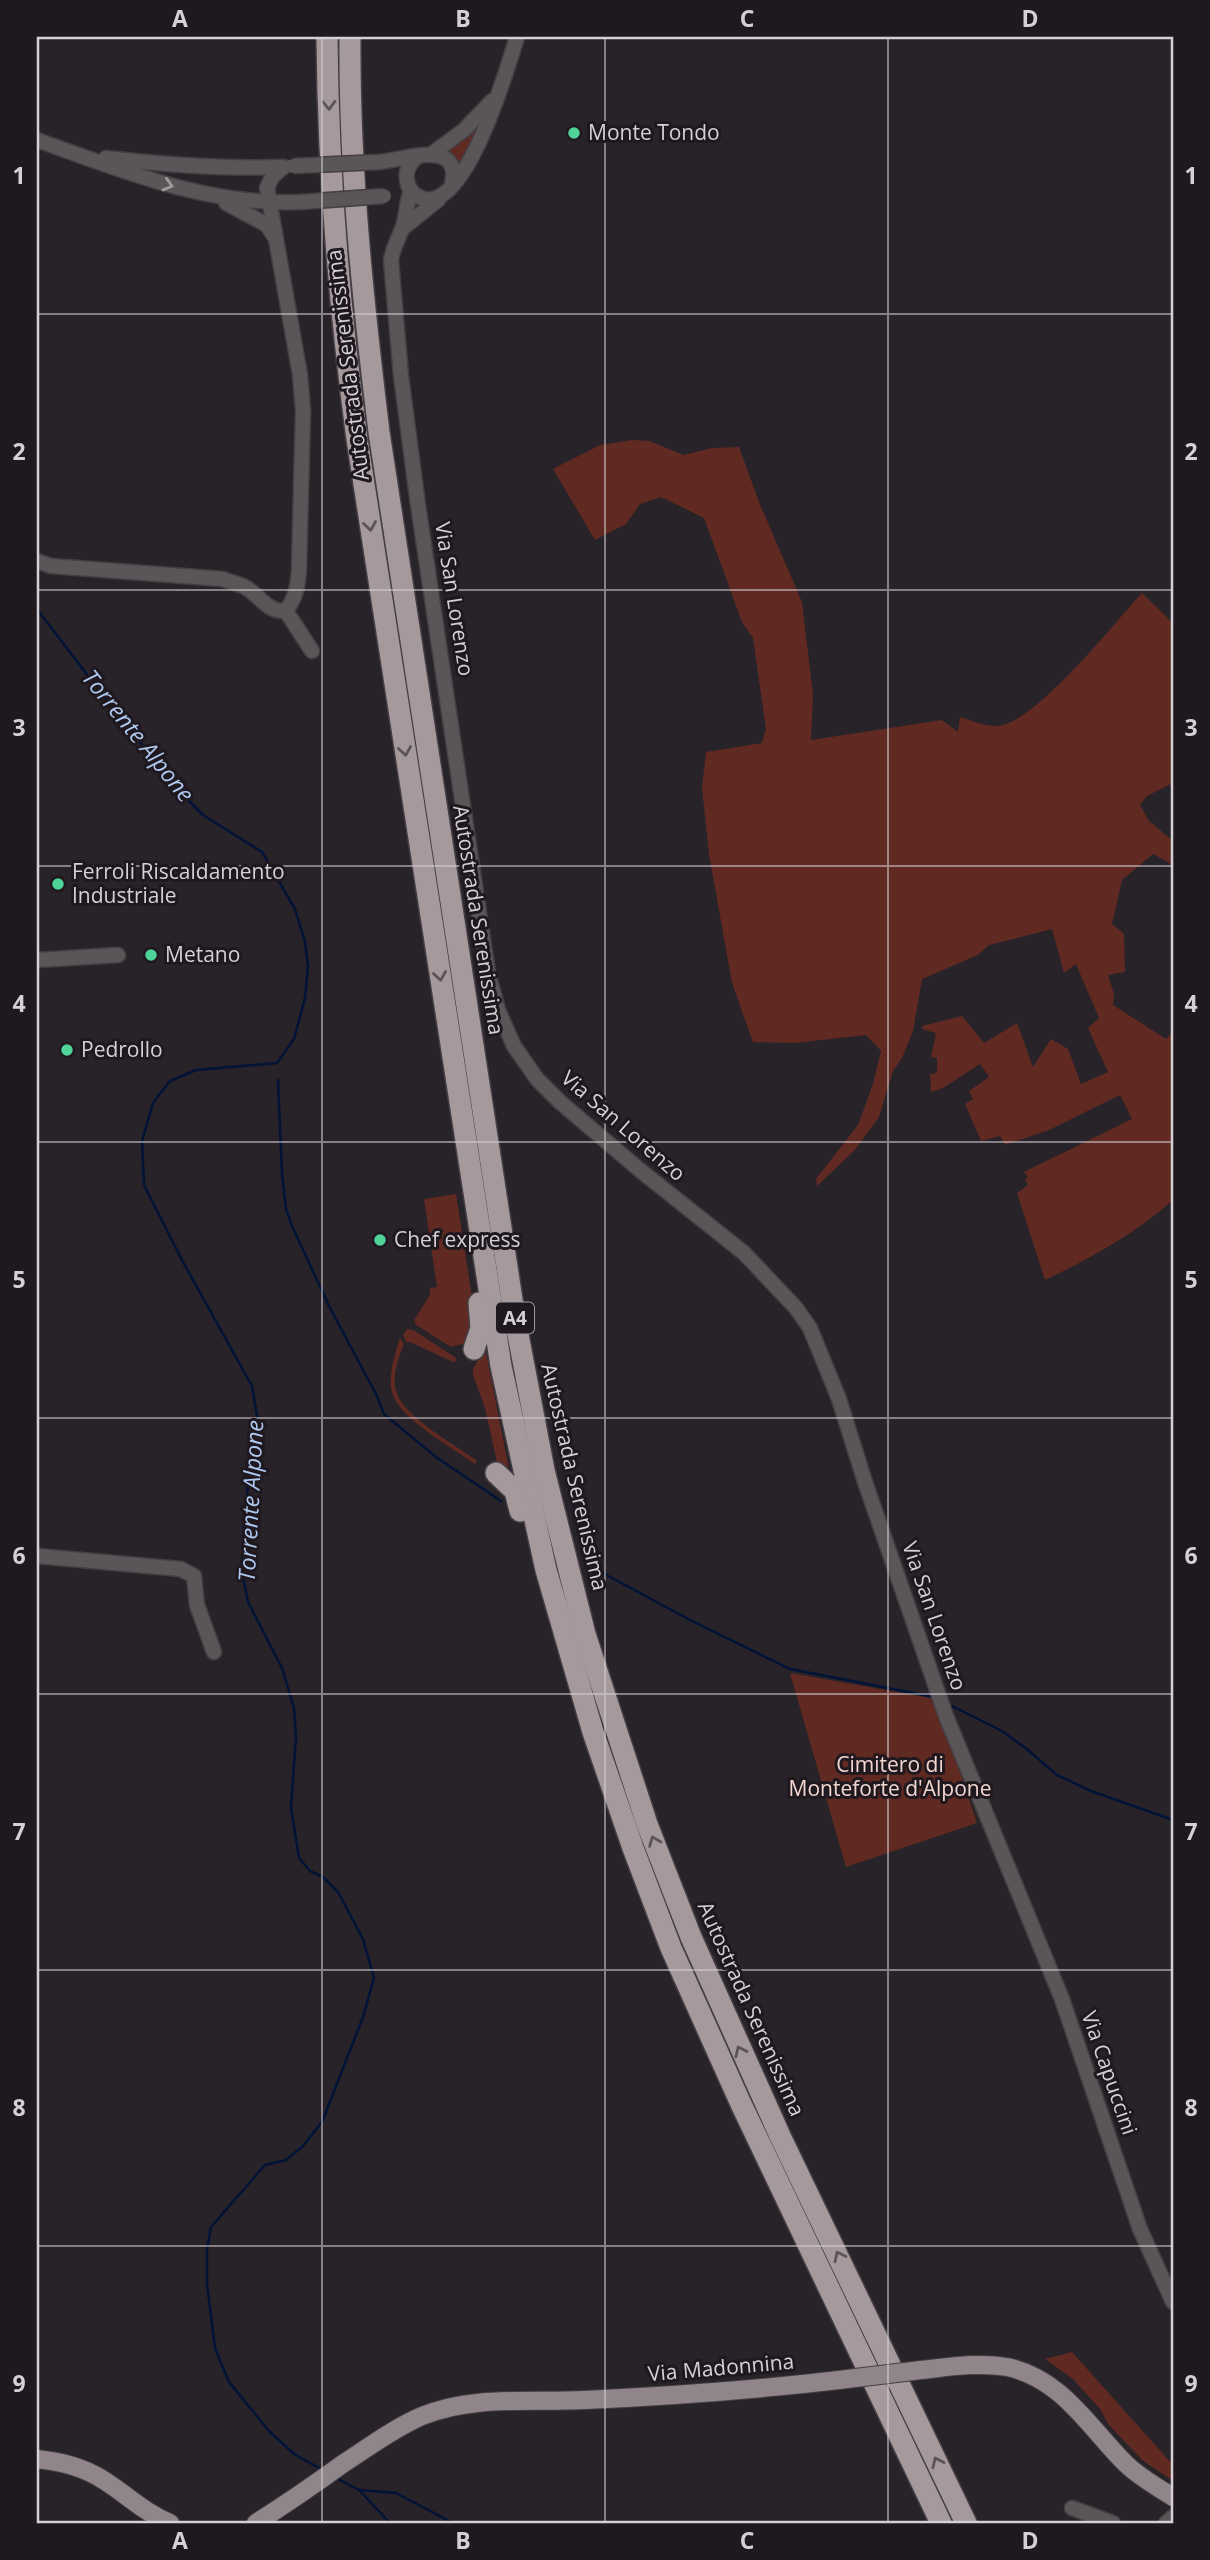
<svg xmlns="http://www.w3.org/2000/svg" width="1210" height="2560" viewBox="0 0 1210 2560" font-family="'Open Sans',sans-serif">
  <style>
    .green { fill: #602a22 }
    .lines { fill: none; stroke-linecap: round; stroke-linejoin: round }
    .stream { stroke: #011337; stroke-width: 2.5 }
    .minor-casing { stroke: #443e45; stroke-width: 17 }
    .major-casing { stroke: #443e45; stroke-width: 20 }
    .highway-casing { stroke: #443e45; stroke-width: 24 }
    .minor { stroke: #5a5557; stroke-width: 14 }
    .major { stroke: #908689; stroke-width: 18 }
    .highway { stroke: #a5999c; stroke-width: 21 }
    .minor-bridge-casing { stroke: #443e45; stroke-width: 17; stroke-linecap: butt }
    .major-bridge-casing { stroke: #443e45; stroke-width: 20; stroke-linecap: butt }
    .minor-bridge { stroke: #5a5557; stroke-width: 14 }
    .major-bridge { stroke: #908689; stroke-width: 18 }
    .oneway { stroke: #5b5357 }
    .oneway2 { stroke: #9e999c }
    .grid { fill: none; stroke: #d5d0d5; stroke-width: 2; stroke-opacity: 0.55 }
    .poi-dot { fill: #4ed399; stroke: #1f191f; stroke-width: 2.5 }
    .labels { text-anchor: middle; stroke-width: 6; stroke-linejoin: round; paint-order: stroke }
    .shield { fill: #1f191f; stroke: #9e999e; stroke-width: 2 }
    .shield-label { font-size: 19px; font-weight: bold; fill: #d5d0d5 }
    .poi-label { font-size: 21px; fill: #d5d0d5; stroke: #1f191f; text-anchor: start }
    .street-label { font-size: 21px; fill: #d5d0d5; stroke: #1f191f }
    .park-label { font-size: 21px; fill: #f1d5d0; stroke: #1f191f }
    .water-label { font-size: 23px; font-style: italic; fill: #afc8f0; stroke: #1f191f }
    .neatline { fill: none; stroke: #d5d0d5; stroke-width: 2.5 }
    .grid-label { font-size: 23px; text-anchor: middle; font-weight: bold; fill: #d5d0d5 }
  </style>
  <rect width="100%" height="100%" fill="#282229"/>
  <g class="green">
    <polygon points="484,118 458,168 444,151"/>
    <path d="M632,440L649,441L684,455L712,448L739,447L759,502L802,602L813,695L811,740L942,720L958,732L960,717C972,721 984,726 997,726C1034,725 1115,622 1142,593L1173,623V783L1147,796L1140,805L1149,821L1173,841V868L1168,862L1153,854L1122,880L1112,924L1124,934L1125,972L1108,975L1114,994L1113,1005L1166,1039L1173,1031V1200C1135,1234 1091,1258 1045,1280L1017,1193L1028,1185L1025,1180L1028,1177L1024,1172L1132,1119L1120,1095L1049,1130L1005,1145L1000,1136L981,1141L965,1104L973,1099L969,1091L989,1077L980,1064L943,1088L931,1092L930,1074L937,1073V1058L931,1057L936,1033L922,1029V1026L962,1016L984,1043L1017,1023L1033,1067L1051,1039L1068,1049L1081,1084L1108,1072L1088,1028L1099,1018L1076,964L1064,973L1052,929L989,945L978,955L922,979L913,1031L902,1058L893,1071L879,1117L854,1151L817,1186L816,1179L858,1125L873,1084L881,1051L866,1035L795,1043L753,1042L732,983L709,854L702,788L706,752L762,743L766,729L753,638L742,622L704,518L661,497L640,504L626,524L595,540L553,469L600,445Z"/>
    <polygon points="456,1194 475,1316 467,1343 451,1347 416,1325 414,1320 430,1295 430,1288 437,1287 424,1199"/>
    <polygon points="407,1329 413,1330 455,1357 457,1361 453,1362 410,1342 406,1342 403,1335"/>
    <path d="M400,1338L404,1344C398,1358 392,1376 396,1391C402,1416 456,1445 477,1461L475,1464C452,1447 399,1419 392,1392C388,1376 395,1353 400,1338Z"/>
    <polygon points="485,1348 510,1474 497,1462 485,1408 473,1375 473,1369"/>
    <polygon points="790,1673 936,1699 977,1823 846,1867"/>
    <polygon points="1072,2352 1173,2465 1173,2481 1142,2460 1109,2425 1100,2409 1073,2379 1045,2359"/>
  </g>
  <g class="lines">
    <g class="stream">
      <polyline points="37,609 117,714 183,795 203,815 262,852 295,909 305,942 308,966 305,998 294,1039 277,1063 196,1070 170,1081 153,1103 142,1141 144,1185 183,1262 252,1386 259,1428 251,1459 244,1521 242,1572 248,1602 282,1668 294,1708 296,1737 291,1808 299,1858 310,1871 323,1877 338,1892 363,1939 374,1978 363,2017 322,2122 302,2147 286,2160 265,2165 211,2227 207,2249 207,2284 215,2348 229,2382 269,2431 294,2454 321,2469"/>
      <polyline points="278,1080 282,1174 286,1209 292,1226 329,1306 377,1396 384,1414 436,1457 501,1501"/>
      <polyline points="569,1487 588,1565 690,1620 790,1669 934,1697"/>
      <polyline points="952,1706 1002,1731 1028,1750 1057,1775 1091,1791 1173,1820"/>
      <polyline points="336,2478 359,2490 396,2493 453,2523"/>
      <polyline points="359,2490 390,2523"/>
    </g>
    <defs>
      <g id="minor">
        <path d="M37,140C123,171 208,206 301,202"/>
        <polyline points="433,153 464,130 492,101"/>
        <path d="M417,157C410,163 405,171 407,180C408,188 413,194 419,197C464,221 508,66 517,37"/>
        <path d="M106,158C166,165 224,169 284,167"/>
        <path d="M379,162C404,160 462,137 452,185"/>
        <path d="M411,191C406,203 407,214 403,226C399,238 393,247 391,260L401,376L418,505L488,973L498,1010L514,1046L537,1079L560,1102L641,1171L744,1253L796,1308L810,1328L839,1399L865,1482L946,1716L1062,1999L1140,2229L1173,2302"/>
        <polyline points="226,203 267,225 274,236"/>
        <polyline points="403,228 439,199"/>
        <path d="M37,561L51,566L223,579C230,582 239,584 245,587C261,596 266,612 286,611C296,597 298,586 299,569L303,410L300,375L267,188L272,177L283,167"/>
        <polyline points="286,611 312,651"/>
        <polyline points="37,960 118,955"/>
        <polyline points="37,1556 181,1569 194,1576 197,1605 214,1652"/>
        <polyline points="1072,2508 1113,2523"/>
        <polyline points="1166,2523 1173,2517"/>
      </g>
      <g id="major">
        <path d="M921,2370C949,2367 978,2362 1007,2367C1061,2378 1089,2427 1125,2463C1139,2477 1157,2487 1173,2497"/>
        <path d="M37,2459C62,2462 84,2467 105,2481C127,2495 145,2513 170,2523"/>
        <path d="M256,2523C286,2504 315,2484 344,2463C369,2447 394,2428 422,2416C473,2395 530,2403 585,2400C670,2396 755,2390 839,2380"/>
      </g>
      <g id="highway">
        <path d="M327,37C328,171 339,305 357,439L501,1366L546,1570L593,1732L633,1848L671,1948L741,2104L941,2523"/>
        <path d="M350,37C349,169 363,301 379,432L515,1319L544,1470L585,1634L647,1824L691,1937L781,2138L966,2523"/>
        <polyline points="474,1349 481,1328 479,1303"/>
        <polyline points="496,1473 515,1491 520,1511"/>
      </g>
    </defs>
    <use href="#minor" class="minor-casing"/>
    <use href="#major" class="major-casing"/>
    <use href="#highway" class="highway-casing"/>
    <use href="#minor" class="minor"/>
    <use href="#major" class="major"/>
    <use href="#highway" class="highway"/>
    <defs>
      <g id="minor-bridge">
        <polyline points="293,166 379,162"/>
        <polyline points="301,202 384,196"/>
      </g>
      <polyline id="major-bridge" points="839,2380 921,2370"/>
    </defs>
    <use href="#minor-bridge" class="minor-bridge-casing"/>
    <use href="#major-bridge" class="major-bridge-casing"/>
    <use href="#minor-bridge" class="minor-bridge"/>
    <use href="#major-bridge" class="major-bridge"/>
  </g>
  <defs><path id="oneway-chevron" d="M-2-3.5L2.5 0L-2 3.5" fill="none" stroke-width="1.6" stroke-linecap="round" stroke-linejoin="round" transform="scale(1.75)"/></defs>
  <g class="oneway">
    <use href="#oneway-chevron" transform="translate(329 105) rotate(88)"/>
    <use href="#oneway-chevron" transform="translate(370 526) rotate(81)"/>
    <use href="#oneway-chevron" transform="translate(405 751) rotate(81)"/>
    <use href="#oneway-chevron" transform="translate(440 976) rotate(81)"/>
    <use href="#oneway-chevron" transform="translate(654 1841) rotate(-111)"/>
    <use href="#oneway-chevron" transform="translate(740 2051) rotate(-115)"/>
    <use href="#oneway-chevron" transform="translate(839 2256) rotate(-116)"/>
    <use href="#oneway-chevron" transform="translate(937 2462) rotate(-115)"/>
  </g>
  <use class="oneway2" href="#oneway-chevron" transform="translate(168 185) rotate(16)"/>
  <path class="grid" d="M322,37V2523M605,37V2523M888,37V2523M37,314H1173M37,590H1173M37,866H1173M37,1142H1173M37,1418H1173M37,1694H1173M37,1970H1173M37,2246H1173"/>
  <g class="poi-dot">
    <circle cx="574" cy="133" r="7"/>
    <circle cx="58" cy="884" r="7"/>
    <circle cx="151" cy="955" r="7"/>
    <circle cx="67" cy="1050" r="7"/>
    <circle cx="380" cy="1240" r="7"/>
  </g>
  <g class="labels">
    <rect class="shield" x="496" y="1302.5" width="38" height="31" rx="5"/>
    <g class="shield-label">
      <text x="515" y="1325">A4</text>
    </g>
    <g class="poi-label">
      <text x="588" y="140">Monte Tondo</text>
      <text x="72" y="879">Ferroli Riscaldamento<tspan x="72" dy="24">Industriale</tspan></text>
      <text x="165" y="962">Metano</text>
      <text x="81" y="1057">Pedrollo</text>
      <text x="394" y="1247">Chef express</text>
    </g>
    <g class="street-label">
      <text transform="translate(348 365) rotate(-97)" y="7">Autostrada Serenissima</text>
      <text transform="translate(454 599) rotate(81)" y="7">Via San Lorenzo</text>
      <text transform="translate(478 920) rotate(81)" y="7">Autostrada Serenissima</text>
      <text transform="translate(623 1126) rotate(41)" y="7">Via San Lorenzo</text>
      <text transform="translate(574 1477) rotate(77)" y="7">Autostrada Serenissima</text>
      <text transform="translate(934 1616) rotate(71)" y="7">Via San Lorenzo</text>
      <text transform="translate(751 2009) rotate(66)" y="7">Autostrada Serenissima</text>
      <text transform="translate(1109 2073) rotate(71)" y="7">Via Capuccini</text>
      <text transform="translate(721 2368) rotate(-5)" y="7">Via Madonnina</text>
    </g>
    <g class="park-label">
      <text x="890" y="1772">Cimitero di<tspan x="890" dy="24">Monteforte d'Alpone</tspan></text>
    </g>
    <g class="water-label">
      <text transform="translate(138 736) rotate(51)" y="8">Torrente Alpone</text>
      <text transform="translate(251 1501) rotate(-87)" y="8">Torrente Alpone</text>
    </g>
  </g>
  <rect width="1210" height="2560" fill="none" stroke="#1f191f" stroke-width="77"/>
  <rect x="38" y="38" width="1134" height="2484" class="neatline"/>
  <g class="grid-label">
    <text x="180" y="27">A</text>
    <text x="463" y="27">B</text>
    <text x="747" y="27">C</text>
    <text x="1030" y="27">D</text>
    <text x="19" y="184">1</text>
    <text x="1191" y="184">1</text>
    <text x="19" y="460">2</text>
    <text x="1191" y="460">2</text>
    <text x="19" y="736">3</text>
    <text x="1191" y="736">3</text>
    <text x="19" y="1012">4</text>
    <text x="1191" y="1012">4</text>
    <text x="19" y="1288">5</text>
    <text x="1191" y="1288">5</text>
    <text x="19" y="1564">6</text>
    <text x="1191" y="1564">6</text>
    <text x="19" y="1840">7</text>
    <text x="1191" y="1840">7</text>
    <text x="19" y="2116">8</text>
    <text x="1191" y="2116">8</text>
    <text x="19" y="2392">9</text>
    <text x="1191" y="2392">9</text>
    <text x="180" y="2549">A</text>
    <text x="463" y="2549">B</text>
    <text x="747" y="2549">C</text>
    <text x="1030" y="2549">D</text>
  </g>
</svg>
